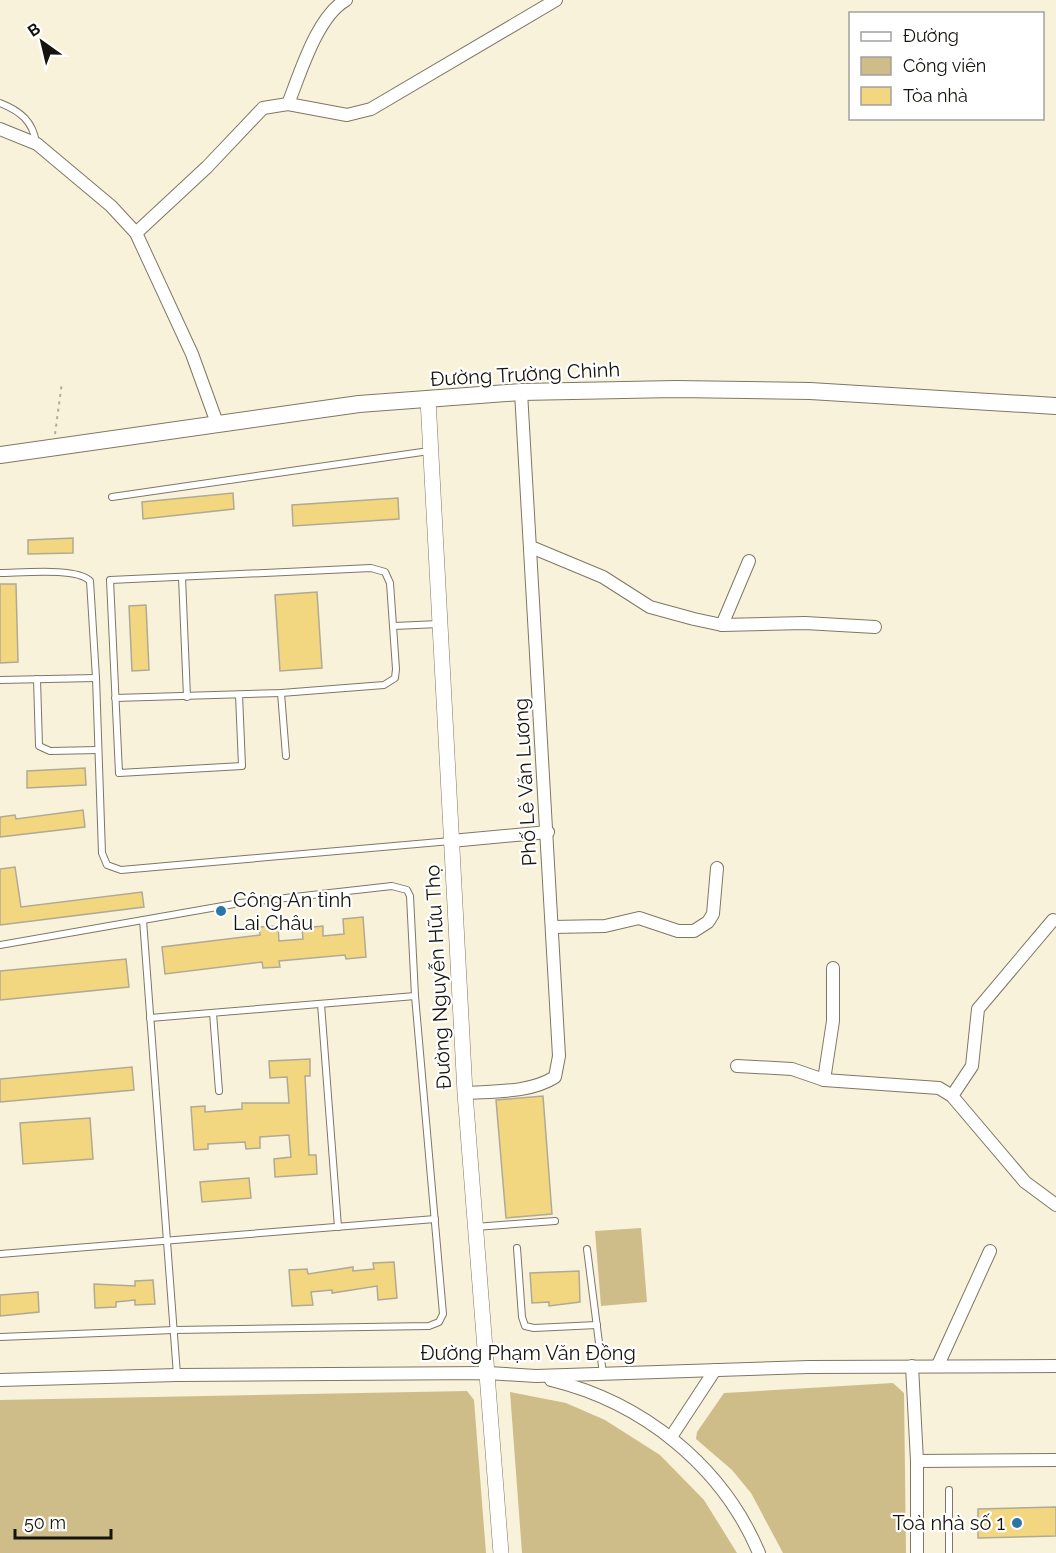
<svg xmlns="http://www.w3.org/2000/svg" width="1056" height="1553" viewBox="0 0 1056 1553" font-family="Raleway,sans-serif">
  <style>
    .green { fill: #cebd89 }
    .building { fill: #f2d680; stroke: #b0aa95; stroke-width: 1.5 }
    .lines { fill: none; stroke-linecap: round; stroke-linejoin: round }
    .service-casing { stroke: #7e7764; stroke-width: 8 }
    .minor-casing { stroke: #7e7764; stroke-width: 14 }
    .tertiary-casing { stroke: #7e7764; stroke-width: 16 }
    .secondary-casing { stroke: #7e7764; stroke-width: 18 }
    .path { stroke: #b1ac9a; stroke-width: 2; stroke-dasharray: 3 4.5; stroke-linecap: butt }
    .service { stroke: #fff; stroke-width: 6 }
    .minor { stroke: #fff; stroke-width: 12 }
    .tertiary { stroke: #fff; stroke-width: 15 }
    .secondary { stroke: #fff; stroke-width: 16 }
    .poi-dot { fill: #2a76a9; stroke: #fff; stroke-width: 2 }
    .labels { text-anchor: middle; stroke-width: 4.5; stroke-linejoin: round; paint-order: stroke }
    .street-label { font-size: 20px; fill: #17140d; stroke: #fff }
    .poi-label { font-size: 20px; fill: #17140d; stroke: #fff; text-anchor: start }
  </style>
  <rect width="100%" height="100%" fill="#f9f2db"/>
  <g class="green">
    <polygon points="641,1228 647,1302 601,1306 595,1231"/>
    <polygon points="893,1383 904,1393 906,1553 783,1553 751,1493 732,1470 696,1439 697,1432 724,1393"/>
    <polygon points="467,1391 474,1400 486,1553 0,1553 0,1400"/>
    <polygon points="510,1392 566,1403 605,1420 660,1455 704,1500 737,1553 522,1553"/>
  </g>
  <g class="building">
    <polygon points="233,493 234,509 143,519 142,502"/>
    <polygon points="398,498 399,519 293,526 292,505"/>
    <polygon points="73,538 73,553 28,554 28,540"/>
    <polygon points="0,584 16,584 18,662 0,663"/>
    <polygon points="317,592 322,668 280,671 275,595"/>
    <polygon points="146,605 149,670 132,671 129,606"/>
    <polygon points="85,768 86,785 27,788 27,771"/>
    <polygon points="83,810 85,827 0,837 0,817 15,815 16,819"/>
    <polygon points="15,867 21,907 142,892 144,907 0,925 0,869"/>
    <polygon points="363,917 366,957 346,959 345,955 279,961 280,967 263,968 262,962 165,974 162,947 260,935 259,927 278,926 279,941 303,939 302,928 323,926 323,936 344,934 343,919"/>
    <polygon points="126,959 129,987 0,1000 0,971"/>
    <polygon points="310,1059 310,1076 305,1076 309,1155 316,1155 317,1174 275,1177 274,1159 291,1157 289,1135 260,1137 260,1148 246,1149 245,1142 208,1144 208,1149 194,1150 191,1107 205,1106 205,1112 242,1109 242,1103 289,1103 287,1077 270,1078 269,1061"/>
    <polygon points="132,1067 134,1090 0,1102 0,1079"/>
    <polygon points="543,1096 552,1214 506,1218 496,1100"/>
    <polygon points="90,1118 93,1159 23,1164 20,1123"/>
    <polygon points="249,1178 251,1198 202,1202 200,1182"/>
    <polygon points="394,1262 397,1298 378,1300 377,1286 332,1293 332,1290 311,1292 313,1305 292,1306 289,1270 307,1269 308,1274 353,1267 353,1271 374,1269 373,1263"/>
    <polygon points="579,1271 580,1302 549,1306 549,1302 532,1303 530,1273"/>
    <polygon points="153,1280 155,1304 135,1305 135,1300 116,1302 116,1307 95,1308 94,1284 135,1286 135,1281"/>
    <polygon points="38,1292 39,1312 0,1316 0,1295"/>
    <polygon points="1056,1507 1056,1536 978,1538 978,1509"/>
  </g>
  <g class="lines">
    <defs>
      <g id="service">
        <path d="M0,103C20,111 33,121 36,143"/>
        <polyline points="112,497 429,451"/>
        <path d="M0,573C20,573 77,567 90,581L96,678L102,853L107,865L121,870L451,841"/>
        <polyline points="182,577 187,697"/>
        <polyline points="394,626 439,624"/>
        <polyline points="37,679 39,746 50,751 98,750"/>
        <polyline points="0,680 96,678"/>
        <polyline points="281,693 286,756"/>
        <polyline points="115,698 281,693 384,685 395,678 396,669 390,583 385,572 371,568 110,580 119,773 242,766 239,695"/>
        <polyline points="143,920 177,1375"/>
        <polyline points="0,945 240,903 392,886 407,890 410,896 415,996 443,1314 439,1322 429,1326 174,1330 0,1337"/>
        <polyline points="321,1004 338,1227"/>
        <polyline points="213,1013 219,1091"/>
        <polyline points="150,1018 415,996"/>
        <polyline points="475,1227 555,1221"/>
        <polyline points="517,1248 522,1317 525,1326 534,1328 597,1325"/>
        <polyline points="587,1249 603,1374"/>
        <polyline points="0,1254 435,1219"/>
        <polyline points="949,1490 949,1553"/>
      </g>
      <g id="minor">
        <path d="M288,104C300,74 317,16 346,0"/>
        <polyline points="0,129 37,144 111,206 136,233 192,354 217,423"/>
        <polyline points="136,233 207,167 263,108 288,104 347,115 371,109 556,0"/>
        <polyline points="531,547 603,577 650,607 694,619 722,625 805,623 875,627"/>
        <polyline points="722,625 749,561"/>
        <polyline points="451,841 548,832"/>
        <polyline points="552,927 605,926 639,918 678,931 694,931 708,922 713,914 717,868"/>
        <polyline points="737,1066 792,1069 824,1080 939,1088 952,1096 1025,1182 1056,1205"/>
        <polyline points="824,1080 833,1021 833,968"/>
        <path d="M465,1093C494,1091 530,1093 555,1077L559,1056L521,392"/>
        <polyline points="952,1096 972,1066 978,1009 1053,920"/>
        <polyline points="938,1365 990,1251"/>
        <polyline points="912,1366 917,1461 917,1553"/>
        <polyline points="0,1380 177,1375 488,1373 536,1376 809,1367 1056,1366"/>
        <path d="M551,1380C642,1402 722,1465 759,1553"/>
        <polyline points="671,1437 715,1370"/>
        <polyline points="917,1461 1056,1460"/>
      </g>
      <polyline id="tertiary" points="428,399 465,1093 501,1553"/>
      <polyline id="secondary" points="0,455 359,404 521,392 675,389 810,391 1056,406"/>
    </defs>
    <use href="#service" class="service-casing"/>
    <use href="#minor" class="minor-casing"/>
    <use href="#tertiary" class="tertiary-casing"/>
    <use href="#secondary" class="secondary-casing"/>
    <polyline class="path" points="55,434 62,382"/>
    <use href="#service" class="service"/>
    <use href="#minor" class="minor"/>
    <use href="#tertiary" class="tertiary"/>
    <use href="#secondary" class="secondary"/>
  </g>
  <g class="poi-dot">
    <circle cx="221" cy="911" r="6"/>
    <circle cx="1017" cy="1523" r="6"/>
  </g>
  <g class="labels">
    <g class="street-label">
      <text transform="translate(525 374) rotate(-3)" y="7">Đường Trường Chinh</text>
      <text transform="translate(525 782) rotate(-93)" y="7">Phố Lê Văn Lương</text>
      <text transform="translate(438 977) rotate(-93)" y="7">Đường Nguyễn Hữu Thọ</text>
      <text x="528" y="1360">Đường Phạm Văn Đồng</text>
    </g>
    <g class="poi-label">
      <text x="233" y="907">Công An tỉnh<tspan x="233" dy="23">Lai Châu</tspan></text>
      <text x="1005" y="1530" text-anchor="end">Toà nhà số 1</text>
    </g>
  </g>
  <rect x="849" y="12" width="195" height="108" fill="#ffffff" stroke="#a2a19e" stroke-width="1.5"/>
  <rect x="861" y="32" width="30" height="9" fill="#ffffff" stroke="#a2a19e" stroke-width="1.5"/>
  <text x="903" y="42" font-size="18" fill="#17140d">Đường</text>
  <rect x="861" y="57" width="30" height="18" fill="#cebd89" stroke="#a2a19e" stroke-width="1.5"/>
  <text x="903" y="72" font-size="18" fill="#17140d">Công viên</text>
  <rect x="861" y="87" width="30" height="18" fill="#f2d680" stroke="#a2a19e" stroke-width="1.5"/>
  <text x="903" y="102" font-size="18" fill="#17140d">Tòa nhà</text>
  <g transform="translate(42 42) rotate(326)" stroke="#ffffff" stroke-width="4.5" paint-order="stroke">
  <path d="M0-4.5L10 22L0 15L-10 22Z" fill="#17140d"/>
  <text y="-9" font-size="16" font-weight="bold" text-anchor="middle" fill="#17140d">B</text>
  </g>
  <path d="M15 1529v9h96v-9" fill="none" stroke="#17140d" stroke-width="3"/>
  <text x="24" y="1529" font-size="18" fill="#17140d" stroke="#ffffff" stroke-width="4.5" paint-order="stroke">50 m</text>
</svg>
